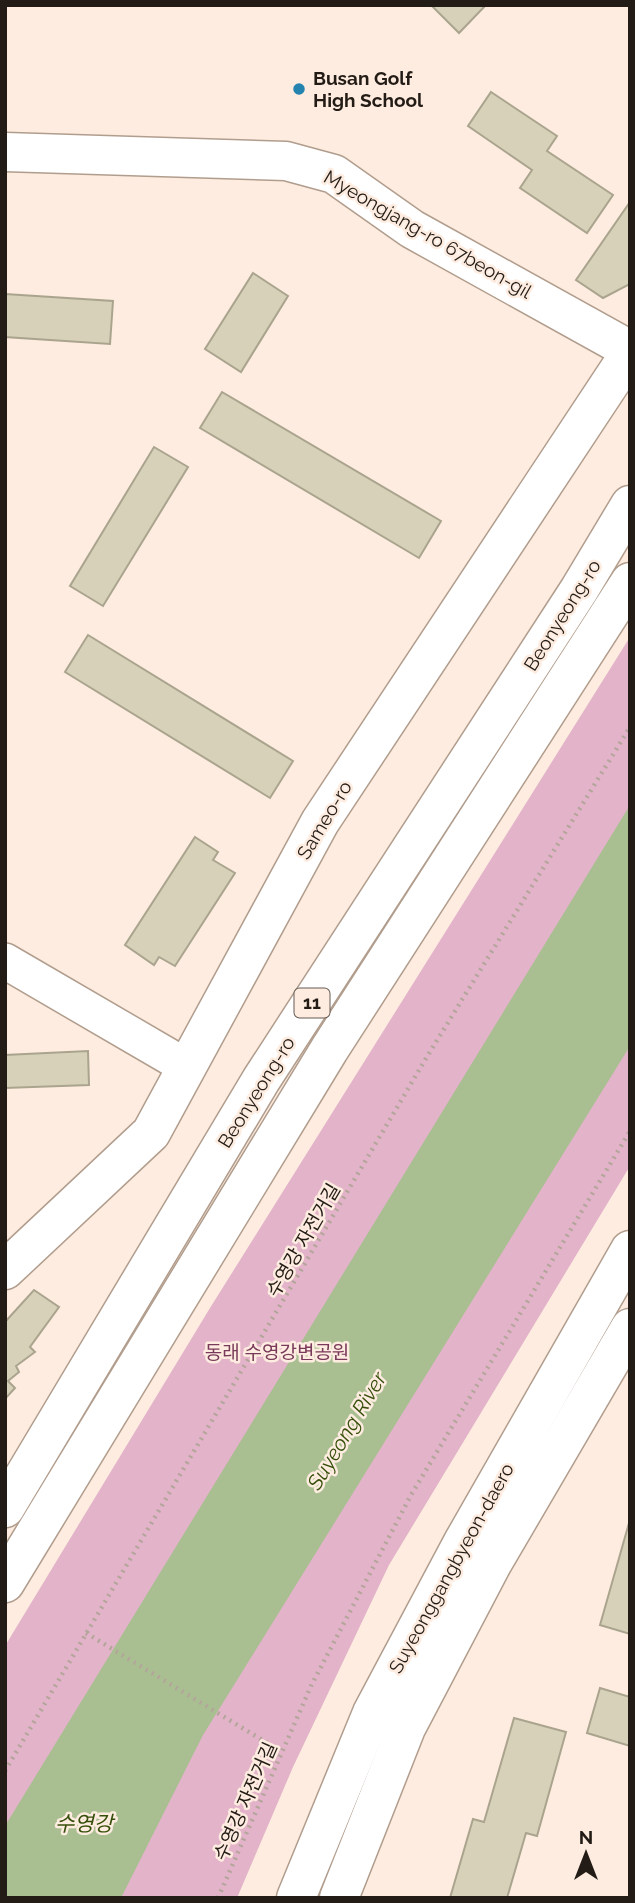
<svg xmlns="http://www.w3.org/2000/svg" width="635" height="1903" viewBox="0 0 635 1903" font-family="Raleway,'Noto Sans KR',sans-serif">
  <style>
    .green { fill: #e2b3c9 }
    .water { fill: #a9bf91 }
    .building { fill: #d7d1b9; stroke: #aaa48e; stroke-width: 2 }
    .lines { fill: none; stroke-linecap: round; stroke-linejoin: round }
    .minor-casing { stroke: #b19d8d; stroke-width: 38 }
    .major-casing { stroke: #b19d8d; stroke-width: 41 }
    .highway-casing { stroke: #b19d8d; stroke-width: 41 }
    .path { stroke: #b3a59a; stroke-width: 4.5; stroke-dasharray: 2 5; stroke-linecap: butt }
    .minor { stroke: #fff; stroke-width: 35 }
    .major { stroke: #fff; stroke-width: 38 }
    .highway { stroke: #fff; stroke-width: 38 }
    .poi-dot { fill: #2483af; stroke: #fdecdf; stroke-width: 2.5 }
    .labels { text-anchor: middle; stroke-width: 5; stroke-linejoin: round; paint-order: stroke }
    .shield { fill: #fdecdf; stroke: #645a52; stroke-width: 2 }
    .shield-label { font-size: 18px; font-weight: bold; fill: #231c16 }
    .poi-label { font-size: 19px; font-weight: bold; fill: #231c16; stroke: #fdecdf; text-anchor: start }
    .street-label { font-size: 19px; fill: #231c16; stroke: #fdecdf }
    .park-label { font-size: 19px; fill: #79395a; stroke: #fdecdf }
    .water-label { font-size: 21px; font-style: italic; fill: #354f0a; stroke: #fdecdf }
  </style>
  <rect width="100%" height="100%" fill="#fdecdf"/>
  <polygon class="green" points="630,637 630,1166 389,1565 293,1767 237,1898 5,1898 5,1646 210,1308"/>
  <polygon class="water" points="630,805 630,1046 203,1735 121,1898 5,1898 5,1826"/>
  <g class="building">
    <polygon points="431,5 486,5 459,33"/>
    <polygon points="491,92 557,136 547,151 613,195 587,233 520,188 532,170 468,126"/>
    <polygon points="630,202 630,284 603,298 576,280"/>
    <polygon points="253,273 288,296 241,372 205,349"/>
    <polygon points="5,294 113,301 110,344 5,337"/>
    <polygon points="222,392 441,521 419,558 200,428"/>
    <polygon points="154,447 188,467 103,606 70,586"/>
    <polygon points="88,635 293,761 270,798 65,672"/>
    <polygon points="195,837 218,852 213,860 235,873 175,966 159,957 154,965 125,945"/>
    <polygon points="88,1051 89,1085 5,1088 5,1055"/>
    <polygon points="34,1290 59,1307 30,1347 35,1352 16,1366 19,1372 8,1381 15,1388 5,1399 5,1322"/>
    <polygon points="629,1523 630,1524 630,1634 600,1625"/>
    <polygon points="600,1688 630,1697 630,1746 587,1733"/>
    <polygon points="514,1718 566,1732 537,1836 526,1833 507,1898 450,1898 473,1819 484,1822"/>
  </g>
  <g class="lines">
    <defs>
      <polyline id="minor" points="5,961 187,1067"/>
      <g id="major">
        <polyline points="5,152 286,161 334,174 412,229 630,350"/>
        <polyline points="5,1270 151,1133 320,822 630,353"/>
        <polyline points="296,1898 372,1713 463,1542 630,1250"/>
        <polyline points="339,1898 406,1728 492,1564 630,1328"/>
      </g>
      <g id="highway">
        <polyline points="5,1508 261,1080 579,590 630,505"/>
        <polyline points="5,1583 329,1050 630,582"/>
      </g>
    </defs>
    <use href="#minor" class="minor-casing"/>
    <use href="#major" class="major-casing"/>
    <use href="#highway" class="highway-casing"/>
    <g class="path">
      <polyline points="86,1633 282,1752"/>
      <polyline points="5,1771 428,1055 630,727"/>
      <polyline points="218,1898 311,1686 411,1495 630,1131"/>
    </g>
    <use href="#minor" class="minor"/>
    <use href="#major" class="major"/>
    <use href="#highway" class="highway"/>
  </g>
  <circle class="poi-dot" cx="299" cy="89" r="7"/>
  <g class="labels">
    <rect class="shield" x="294.5" y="988.5" width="35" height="29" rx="5"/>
    <g class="shield-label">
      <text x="312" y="1009">11</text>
    </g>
    <g class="poi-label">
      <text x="313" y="85">Busan Golf<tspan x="313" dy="22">High School</tspan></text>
    </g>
    <g class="street-label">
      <text transform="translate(428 234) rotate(30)" y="7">Myeongjang-ro 67beon-gil</text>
      <text transform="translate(562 615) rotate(-58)" y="7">Beonyeong-ro</text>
      <text transform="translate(324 820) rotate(-59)" y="7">Sameo-ro</text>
      <text transform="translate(256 1092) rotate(-58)" y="7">Beonyeong-ro</text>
      <text transform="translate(303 1240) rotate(-60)" y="7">수영강 자전거길</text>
      <text transform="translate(451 1568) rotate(-61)" y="7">Suyeonggangbyeon-daero</text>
      <text transform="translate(245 1801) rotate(-66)" y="7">수영강 자전거길</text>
    </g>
    <g class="park-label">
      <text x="277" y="1359">동래 수영강변공원</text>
    </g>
    <g class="water-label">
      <text transform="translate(347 1431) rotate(-59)" y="7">Suyeong River</text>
      <text x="84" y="1831">수영강</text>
    </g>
  </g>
  <rect width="635" height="1903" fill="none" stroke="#231c16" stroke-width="14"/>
  <g transform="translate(586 1854)" stroke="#fdecdf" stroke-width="5" paint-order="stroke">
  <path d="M0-5L12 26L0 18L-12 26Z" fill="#231c16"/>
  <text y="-10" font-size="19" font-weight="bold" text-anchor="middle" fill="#231c16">N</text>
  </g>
</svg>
